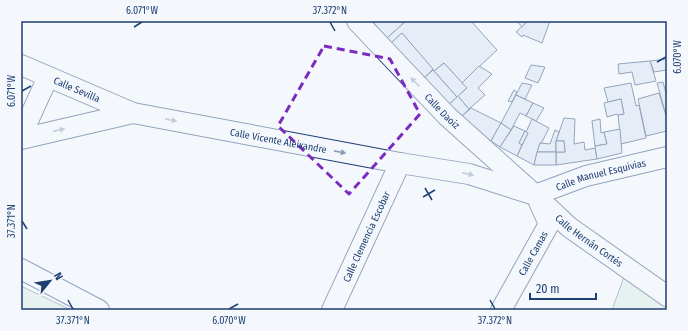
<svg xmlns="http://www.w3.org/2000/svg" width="688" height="331" viewBox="0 0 688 331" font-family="'Fira Sans Condensed',sans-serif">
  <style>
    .green { fill: #d7e8df; stroke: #687fa3 }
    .building { fill: #d5e0f0; stroke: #1d3f73 }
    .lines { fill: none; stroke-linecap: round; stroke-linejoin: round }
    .street-casing { stroke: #1d3f73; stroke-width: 22 }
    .street { stroke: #f4f7fb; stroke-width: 20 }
    .oneway { fill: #889bb7 }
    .marked { fill: none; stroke: #7b2cbf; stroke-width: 3; stroke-dasharray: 8 5; stroke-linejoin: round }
    .ticks { fill: none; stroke: #1d3f73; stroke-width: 1.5 }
    .labels { text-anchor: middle; stroke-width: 3; stroke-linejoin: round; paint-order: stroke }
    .street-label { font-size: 10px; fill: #1d3f73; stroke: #f4f7fb }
    .neatline { fill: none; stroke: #1d3f73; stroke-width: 1.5 }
    .ticks-label { font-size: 10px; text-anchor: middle; fill: #1d3f73 }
  </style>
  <rect width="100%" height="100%" fill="#f4f7fb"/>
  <g class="green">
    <polygon points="625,274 667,304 667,310 612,310"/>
    <polygon points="21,286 71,310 21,310"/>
  </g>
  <g class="building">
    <polygon points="372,21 406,21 387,38"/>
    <polygon points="406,21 471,21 497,50 462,83 444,63 434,71 402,33 391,43 387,38"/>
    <polygon points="517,21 528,21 522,27"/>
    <polygon points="528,21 550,21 542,43 523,35 522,37 516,32"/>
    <polygon points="402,33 433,69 424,78 391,43"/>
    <polygon points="667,59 667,70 654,72 650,61"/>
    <polygon points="650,61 656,81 635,85 632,72 619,74 618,64"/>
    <polygon points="444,63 467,88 458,96 469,109 460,118 448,105 457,97 434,71"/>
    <polygon points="531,65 545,67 538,83 525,78"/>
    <polygon points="479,66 492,74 478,88 485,95 469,109 458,96 467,88 462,83"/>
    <polygon points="433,70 457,97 448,105 424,78"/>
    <polygon points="663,82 667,97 667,115 666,115 657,83"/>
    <polygon points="522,83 532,85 525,99 516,95"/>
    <polygon points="631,83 636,106 639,105 646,138 621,144 618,115 624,114 621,99 608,102 604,88"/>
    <polygon points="514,90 517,92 512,102 508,101"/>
    <polygon points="659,93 667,119 667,131 646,136 638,99"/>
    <polygon points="516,95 533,103 526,116 520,113 511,130 501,123"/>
    <polygon points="621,99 624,114 618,115 617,114 607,117 604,103"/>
    <polygon points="533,103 544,108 536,121 526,116"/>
    <polygon points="471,108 501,123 491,141 460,118"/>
    <polygon points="564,118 575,119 574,144 584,142 585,150 595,148 597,159 556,165 556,152 565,152 564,141 556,141"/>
    <polygon points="532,119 549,128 542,142 540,143 534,165 517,156 528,133 526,132"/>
    <polygon points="600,119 601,133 604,132 607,144 595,146 592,121"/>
    <polygon points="501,123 511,130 500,147 491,141"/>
    <polygon points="514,126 525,131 519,143 522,145 517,156 500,147"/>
    <polygon points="620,129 622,153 597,159 595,146 607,144 604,132"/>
    <polygon points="555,130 559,132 556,141 556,152 537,152 540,143 550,144"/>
    <polygon points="525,131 528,133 522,145 519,143"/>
    <polygon points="556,141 564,141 565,152 556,152"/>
    <polygon points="537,152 556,152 556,165 534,165"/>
  </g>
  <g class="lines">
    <defs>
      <g id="street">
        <path id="s1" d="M357,21L447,116L535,195L569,227L667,296"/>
        <path id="s2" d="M21,65L133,113"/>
        <polyline points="21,136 48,77"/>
        <path id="s3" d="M21,139L133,113L400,163L469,174L535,195"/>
        <path id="s4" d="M535,195L586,176L667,157"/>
        <polyline points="21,269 99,310"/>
        <path id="s5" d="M332,310L400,163"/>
        <path id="s6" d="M501,310L549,224L539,202"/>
      </g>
    </defs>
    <use href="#street" class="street-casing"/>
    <use href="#street" class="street"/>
  </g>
  <defs><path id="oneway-solid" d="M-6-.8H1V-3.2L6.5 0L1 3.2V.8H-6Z"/></defs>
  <g class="oneway">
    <use href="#oneway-solid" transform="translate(415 82) rotate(-134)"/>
    <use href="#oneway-solid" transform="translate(171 120) rotate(11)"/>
    <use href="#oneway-solid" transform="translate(59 130) rotate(-13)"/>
    <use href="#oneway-solid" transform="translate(340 152) rotate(11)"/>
    <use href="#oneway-solid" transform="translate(468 174) rotate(13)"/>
  </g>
  <path d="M0 0H688V331H0ZM324,46L390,59L420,114L349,194L278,126Z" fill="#f4f7fb" fill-opacity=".55" fill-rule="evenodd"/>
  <path class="marked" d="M324,46L390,59L420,114L349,194L278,126Z"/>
  <path class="ticks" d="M330,22L335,31M134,27L142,22M657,62L666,57M22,91L31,86M425,188L432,200M423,197L435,190M22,221L27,229M68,300L73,309M490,300L495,309M229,309L238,304"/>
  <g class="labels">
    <g class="street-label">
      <text dy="4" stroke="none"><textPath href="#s2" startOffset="61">Calle Sevilla</textPath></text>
      <text dy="4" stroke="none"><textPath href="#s1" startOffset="124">Calle Daoiz</textPath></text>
      <text dy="4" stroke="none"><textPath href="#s3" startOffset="263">Calle Vicente Aleixandre</textPath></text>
      <text dy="4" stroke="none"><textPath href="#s4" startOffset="69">Calle Manuel Esquivias</textPath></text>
      <text dy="4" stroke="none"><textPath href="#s5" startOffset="81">Calle Clemencia Escobar</textPath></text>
      <text dy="4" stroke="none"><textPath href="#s1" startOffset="320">Calle Hernán Cortés</textPath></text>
      <text dy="4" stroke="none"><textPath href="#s6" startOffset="65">Calle Camas</textPath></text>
    </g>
  </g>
  <rect width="688" height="331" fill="none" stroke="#f4f7fb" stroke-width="44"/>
  <g transform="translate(50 281) rotate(60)" stroke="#f4f7fb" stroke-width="3" paint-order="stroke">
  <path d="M0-3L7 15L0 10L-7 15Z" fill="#1d3f73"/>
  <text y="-6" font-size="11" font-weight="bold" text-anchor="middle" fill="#1d3f73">N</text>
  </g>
  <path d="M530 293v6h66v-6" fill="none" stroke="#1d3f73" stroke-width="2"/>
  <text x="536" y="293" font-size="12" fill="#1d3f73" stroke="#f4f7fb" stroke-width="3" paint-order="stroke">20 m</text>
  <rect x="22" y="22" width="644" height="287" class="neatline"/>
  <g class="ticks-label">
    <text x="142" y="14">6.071°W</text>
    <text x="330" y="14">37.372°N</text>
    <text transform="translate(677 57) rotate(-90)" y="4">6.070°W</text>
    <text transform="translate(11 91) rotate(-90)" y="4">6.071°W</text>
    <text transform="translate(11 221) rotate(-90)" y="4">37.371°N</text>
    <text x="73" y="324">37.371°N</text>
    <text x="229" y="324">6.070°W</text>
    <text x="495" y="324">37.372°N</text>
  </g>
</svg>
